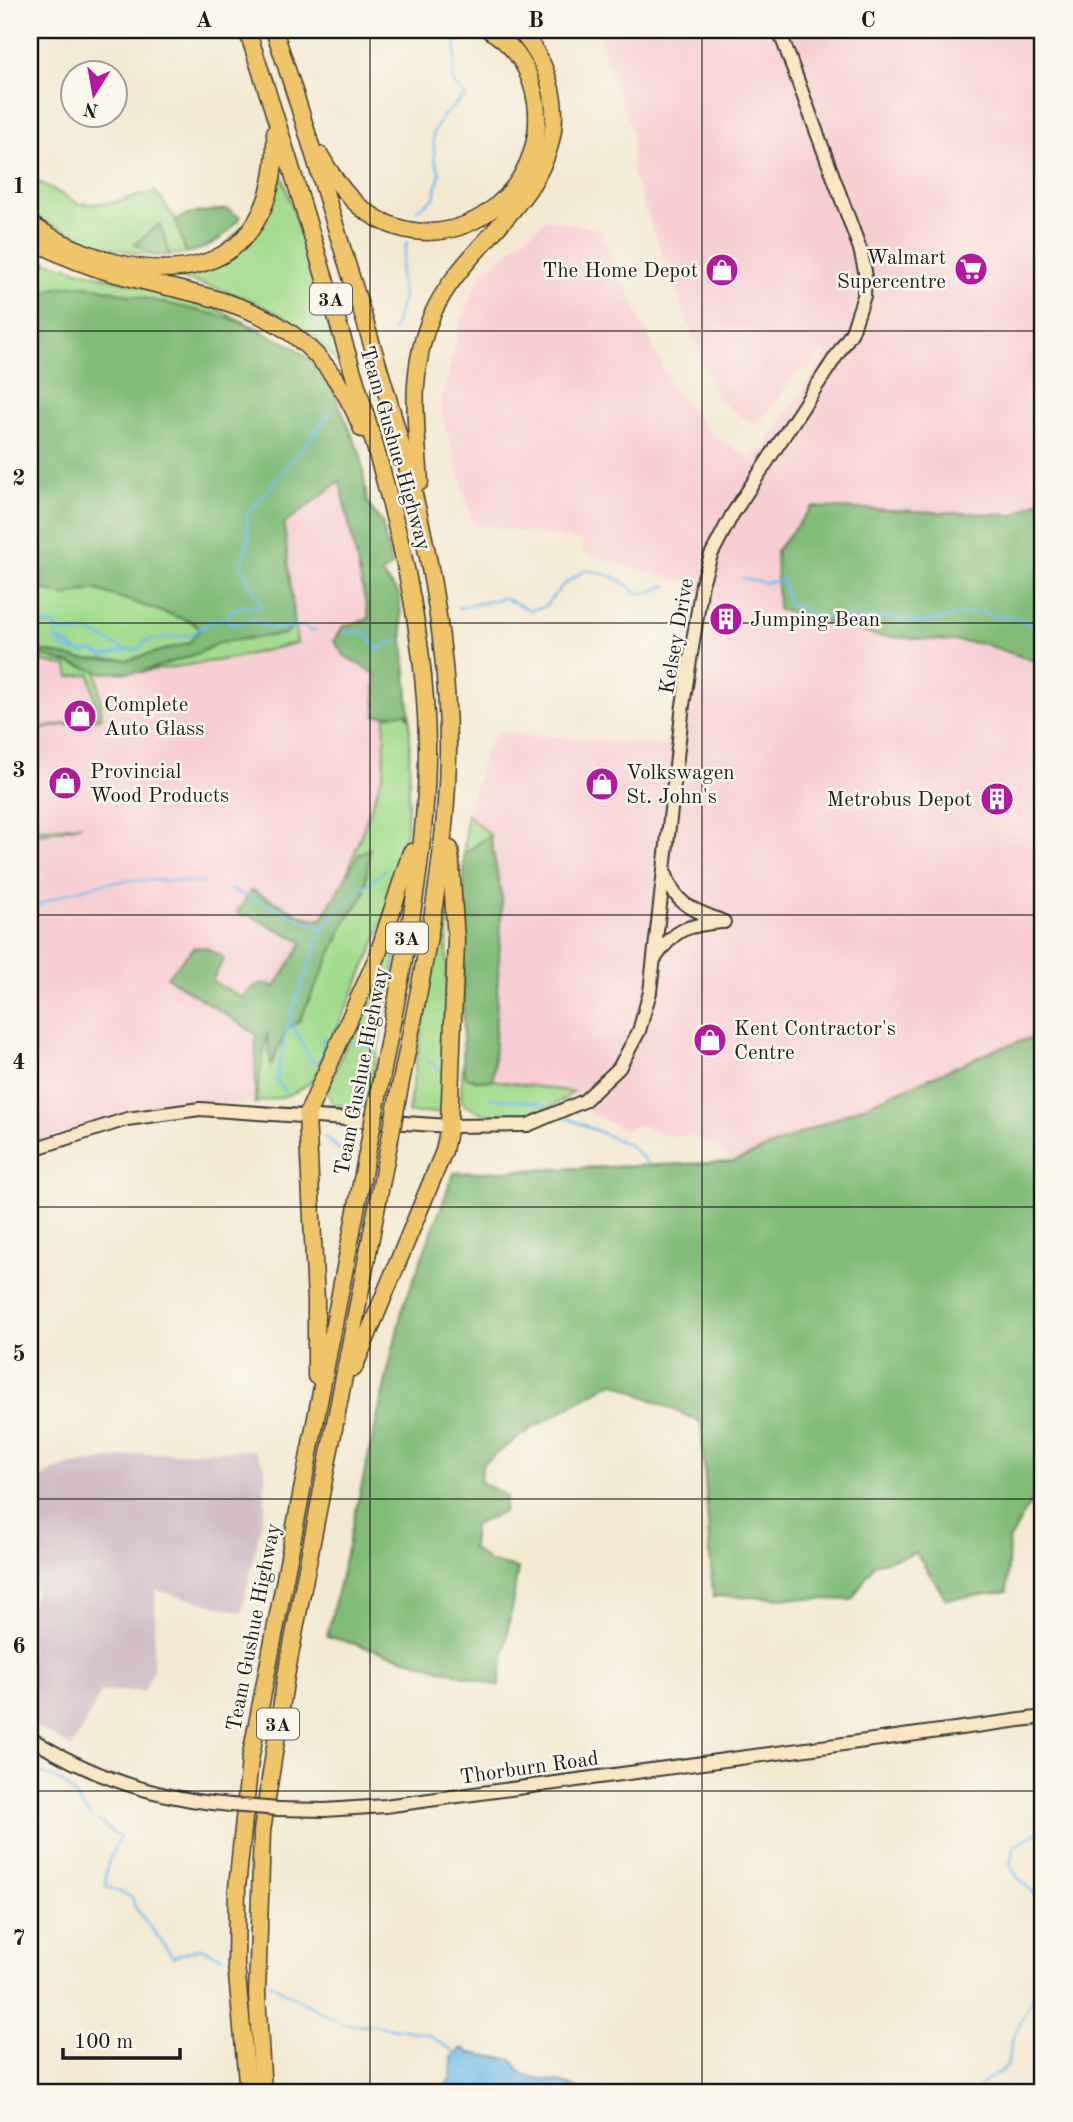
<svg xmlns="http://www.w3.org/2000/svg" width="1073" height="2122" viewBox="0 0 1073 2122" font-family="'Old Standard TT',serif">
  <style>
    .built { fill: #f7cfd3 }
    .industrial { fill: #d2bdc7 }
    .green { fill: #a2db8d; stroke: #5f7c54; stroke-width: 2 }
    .forest { fill: #81bb78; stroke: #4e6c4a; stroke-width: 2 }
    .water { fill: #72bceb; stroke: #476c84; stroke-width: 2 }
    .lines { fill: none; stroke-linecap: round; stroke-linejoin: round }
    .stream { stroke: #72bceb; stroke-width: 2.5 }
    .secondary-casing { stroke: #3c3b37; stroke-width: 16 }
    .motorway-casing { stroke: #3c3b37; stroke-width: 19 }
    .secondary { stroke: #f9e7c3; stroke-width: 12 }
    .motorway { stroke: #f0c469; stroke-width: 16 }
    .secondary-bridge-casing { stroke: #3c3b37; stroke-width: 16; stroke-linecap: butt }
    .motorway-bridge-casing { stroke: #3c3b37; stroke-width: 19; stroke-linecap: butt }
    .secondary-bridge { stroke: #f9e7c3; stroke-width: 12 }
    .motorway-bridge { stroke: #f0c469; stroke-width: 16 }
    .grid { fill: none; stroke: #1c1c1c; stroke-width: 2; stroke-opacity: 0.55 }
    .labels { text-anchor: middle; stroke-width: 5; stroke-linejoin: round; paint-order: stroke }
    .shield { fill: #fbf7ec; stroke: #5f5e5a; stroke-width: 2 }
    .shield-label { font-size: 19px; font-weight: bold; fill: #1c1c1c }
    .poi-label { font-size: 21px; fill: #1c1c1c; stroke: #fbf7ec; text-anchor: start }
    .street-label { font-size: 21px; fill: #1c1c1c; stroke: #fbf7ec }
    .neatline { fill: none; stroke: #1c1c1c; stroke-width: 2.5 }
    .grid-label { font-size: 23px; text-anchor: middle; font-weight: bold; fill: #1c1c1c }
  </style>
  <rect width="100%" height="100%" fill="#fbf7ec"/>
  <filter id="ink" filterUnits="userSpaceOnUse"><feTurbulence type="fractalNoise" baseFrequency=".0143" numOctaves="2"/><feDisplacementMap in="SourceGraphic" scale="14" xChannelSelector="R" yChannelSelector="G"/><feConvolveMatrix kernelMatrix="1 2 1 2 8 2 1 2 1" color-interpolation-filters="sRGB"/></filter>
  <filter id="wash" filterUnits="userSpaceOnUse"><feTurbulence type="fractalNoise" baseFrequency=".00686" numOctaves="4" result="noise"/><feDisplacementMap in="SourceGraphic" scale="28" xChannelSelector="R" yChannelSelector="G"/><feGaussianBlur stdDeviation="1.57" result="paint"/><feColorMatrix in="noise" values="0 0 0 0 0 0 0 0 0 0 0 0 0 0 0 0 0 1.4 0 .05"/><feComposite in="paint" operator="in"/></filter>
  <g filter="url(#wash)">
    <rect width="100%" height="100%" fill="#f3e9d1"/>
    <g class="built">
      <polygon points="600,30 1043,30 1043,498 1015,515 812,507 776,551 779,609 878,636 981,643 1043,664 1043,1034 997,1049 734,1162 714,1145 690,1136 665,1135 638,1125 625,1130 591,1114 573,1092 493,1080 491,1070 490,835 467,814 486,748 498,732 667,746 691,584 583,553 583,541 473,524 440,408 461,319 483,272 547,219 600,230 672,388 712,435 750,458 762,451 827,354 822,351 806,372 802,368 756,426 716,399 632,173 633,134 601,47"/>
      <polygon points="340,481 369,620 345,656 375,674 376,715 385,717 384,771 374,802 344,882 275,987 244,998 212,980 224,958 194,947 184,959 257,1034 255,1103 174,1103 145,1108 30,1144 30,652 103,673 141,672 234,658 296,643 284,524"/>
      <polygon points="30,554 40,588 30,591"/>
    </g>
    <polygon class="industrial" points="254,1450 265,1466 265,1505 242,1612 156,1590 153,1667 145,1691 101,1692 72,1748 30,1722 30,1611 35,1590 30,1574 30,1483 62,1467 141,1454"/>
    <g class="green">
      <path d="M280,169L331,330L354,390C346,378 339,364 330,353C292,311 233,292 180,278L202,270L275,192Z"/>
      <polygon points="30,177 79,204 110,203 156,192 176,220 186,253 170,255 159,225 136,244 155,256 105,247 36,218 30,214"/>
      <polygon points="47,262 203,303 264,331 229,318 100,288 73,285 49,290 30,300 30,278"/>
      <polygon points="40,588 64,596 95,589 192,622 200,629 189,643 129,660 79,659 30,648 30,591"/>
      <polygon points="295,625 297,643 234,658 141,672 199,653 220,642 284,634"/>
      <polygon points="30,652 97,671 102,718 30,731 98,716 90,674 69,677 67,666 43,662 42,659 31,666"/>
      <path d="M396,713H407L410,720C409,764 411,810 402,854C386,934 347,1004 314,1078C298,1096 277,1098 255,1103L267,1028L271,1064L288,1027L299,1022L346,921L364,895L359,854L344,882L384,771L385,717Z"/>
      <polygon points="467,814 490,835 464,854"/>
      <polygon points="80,825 79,826 30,836 30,830"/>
      <polygon points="449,859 444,1109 437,1113 408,1113"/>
      <polygon points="404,915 366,1110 334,1105 326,1091"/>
      <path d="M463,1062L466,1077L480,1081L493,1080L573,1092C546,1117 496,1125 465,1105L461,1097Z"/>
    </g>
    <g class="forest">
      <path d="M227,209L240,217C226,237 211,248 186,253L176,220L191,213Z"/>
      <polygon points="160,224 170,255 155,256 135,244"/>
      <polygon points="30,252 47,262 30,278"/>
      <polygon points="73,285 100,288 229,318 292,345 319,368 330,383 361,456 367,502 382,523 392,566 381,574 399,594 410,720 406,713 376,716 375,674 345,656 334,641 343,626 369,619 340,481 284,524 295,625 285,634 220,642 199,653 141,672 103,673 30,652 30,648 79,659 129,660 189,643 200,629 192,622 95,589 64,596 40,588 30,554 30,300 49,290"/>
      <polygon points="1043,498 1043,664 981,643 878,636 778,609 776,551 812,507 1015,515"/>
      <polygon points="490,835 502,898 493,1080 480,1081 466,1077 463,1062 464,854"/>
      <path d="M370,848L364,895L346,921L299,1022L288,1027L271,1065L267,1032L255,1103L256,1034L167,977L194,947L206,948L224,958L212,981L243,998C252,985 261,980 275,987L303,942L249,915L240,916L237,912L252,890L302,916L321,920L359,854Z"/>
      <polygon points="1043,1034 1043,1501 1033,1498 1009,1541 1007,1592 946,1599 916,1553 874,1564 852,1600 713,1596 701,1422 613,1382 531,1429 483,1463 480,1481 506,1496 504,1512 474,1525 472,1548 490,1562 518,1568 499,1686 327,1636 402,1310 454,1173 734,1162 997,1049"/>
    </g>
    <path class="water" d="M463,2048L470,2053L512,2060C518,2065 516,2069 522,2073C540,2084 563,2077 582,2092H439L451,2078L452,2056Z"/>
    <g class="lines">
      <g class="stream">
        <polyline points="417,210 434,198 440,173 435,160 433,133 442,117 465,96 453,83 456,45 451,35 453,30"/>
        <polyline points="393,332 403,298 400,272 407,242"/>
        <polyline points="742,578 765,583 783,580 788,603 818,617 892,618 917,623 983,611 994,617 1017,617 1032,625 1043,626"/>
        <path d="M458,608L504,598L530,610L544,607L563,585L585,570C605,573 623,578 636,593H649L667,585"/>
        <polyline points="226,618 232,624 252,620 272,629 305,626 311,632 316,629"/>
        <polyline points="30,625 51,624 63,632 88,631 126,650 140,649 144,641 190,635 211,621 226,618 233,609 244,606 256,609 261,604 241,565 249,538 247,515 332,411"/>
        <polyline points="55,627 57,641 62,640 80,653 92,651 104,656 126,650"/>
        <polyline points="344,632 366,632 378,650 399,639"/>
        <polyline points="30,635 37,627"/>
        <polyline points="59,642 65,649 75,651"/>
        <polyline points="229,889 323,928 352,896 384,871"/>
        <path d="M30,909C90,879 138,876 204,883"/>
        <polyline points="323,929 289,1019 312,1062 319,1061 323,1053 323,1038 325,1039"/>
        <polyline points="352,1042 371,1048"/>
        <polyline points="426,1059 445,1074"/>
        <polyline points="286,1092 276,1080 289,1020"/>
        <polyline points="490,1098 539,1103 551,1109"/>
        <polyline points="563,1116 629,1145 648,1163"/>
        <polyline points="325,1137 344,1154"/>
        <polyline points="30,1770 55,1778 68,1787 91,1817"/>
        <path d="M99,1821L120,1838C113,1851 101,1874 107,1887L132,1897L135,1907L173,1957L200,1948L223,1957"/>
        <polyline points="1043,1829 1015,1846 1010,1863 1017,1877 1043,1901"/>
        <polyline points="269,1983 342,2024 373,2025 428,2034 456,2053"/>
        <polyline points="976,2092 984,2082 1007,2067 1012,2041 1043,1974"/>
      </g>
    </g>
  </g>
  <g filter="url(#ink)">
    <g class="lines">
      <defs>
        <g id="secondary">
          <path d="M666,875C676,907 695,910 724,922"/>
          <path d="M656,957C676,927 687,926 722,922"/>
          <polyline points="30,1150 127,1119 200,1109 449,1126 528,1125 584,1101 619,1068 639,1031 650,992 683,705 702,584 711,555 732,515 852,332 864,296 865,271 860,249 779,30"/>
          <path d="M30,1738C91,1777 159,1799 231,1805"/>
          <polyline points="278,1809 325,1810 385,1806 1043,1717"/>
        </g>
        <g id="motorway">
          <path d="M247,30C281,130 311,232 341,333C382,468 425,601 427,744C428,861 400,977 379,1091"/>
          <path d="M274,30C303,114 327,201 354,286C401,439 449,590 448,751C447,867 421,979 399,1092"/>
          <path d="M320,155C332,176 347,199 367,212C456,274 564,180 531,82C524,60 509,42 489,30"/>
          <path d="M30,224C138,294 280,295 275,132"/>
          <path d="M30,238C149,313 296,262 362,429"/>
          <path d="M420,482C416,425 408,370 432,315C466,238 565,193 553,100C549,73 537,49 519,30"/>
          <polyline points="354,1368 444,1151 449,1126 456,941 450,849"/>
          <polyline points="316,1376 316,1301 307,1115 377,957 411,852"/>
          <polyline points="248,2092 236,1964 237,1888 250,1760 369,1143"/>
          <polyline points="263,2092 257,1995 262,1831 286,1676 389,1144"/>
        </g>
      </defs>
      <use href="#secondary" class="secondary-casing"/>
      <use href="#motorway" class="motorway-casing"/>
      <use href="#secondary" class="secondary"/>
      <use href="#motorway" class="motorway"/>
      <defs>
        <polyline id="secondary-bridge" points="231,1805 278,1809"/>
        <g id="motorway-bridge">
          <polyline points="369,1143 379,1091"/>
          <polyline points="389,1144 399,1092"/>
        </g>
      </defs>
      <use href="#secondary-bridge" class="secondary-bridge-casing"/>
      <use href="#motorway-bridge" class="motorway-bridge-casing"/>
      <use href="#secondary-bridge" class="secondary-bridge"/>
      <use href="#motorway-bridge" class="motorway-bridge"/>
    </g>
  </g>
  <path class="grid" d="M370,30V2092M702,30V2092M30,331H1043M30,623H1043M30,915H1043M30,1207H1043M30,1499H1043M30,1791H1043"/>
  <defs>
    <symbol id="supermarket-disc" viewBox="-11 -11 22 22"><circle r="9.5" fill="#b5179e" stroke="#fbf7ec"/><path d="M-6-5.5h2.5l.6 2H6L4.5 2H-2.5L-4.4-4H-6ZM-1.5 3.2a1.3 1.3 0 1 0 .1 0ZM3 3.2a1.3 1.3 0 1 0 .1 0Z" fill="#fff"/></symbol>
    <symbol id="shop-disc" viewBox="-11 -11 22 22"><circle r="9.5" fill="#b5179e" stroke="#fbf7ec"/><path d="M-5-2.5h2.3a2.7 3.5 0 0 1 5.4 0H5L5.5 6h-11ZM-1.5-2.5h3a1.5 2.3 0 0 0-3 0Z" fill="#fff"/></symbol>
    <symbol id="building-disc" viewBox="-11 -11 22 22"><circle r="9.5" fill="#b5179e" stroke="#fbf7ec"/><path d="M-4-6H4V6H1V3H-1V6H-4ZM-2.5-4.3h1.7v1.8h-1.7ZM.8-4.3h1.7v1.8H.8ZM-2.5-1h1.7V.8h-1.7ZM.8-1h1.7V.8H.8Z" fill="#fff"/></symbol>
  </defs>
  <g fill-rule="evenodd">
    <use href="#supermarket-disc" x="952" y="250" width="38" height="38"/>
    <use href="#shop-disc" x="703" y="251" width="38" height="38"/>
    <use href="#building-disc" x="707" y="600" width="38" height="38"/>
    <use href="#shop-disc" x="61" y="697" width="38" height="38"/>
    <use href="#shop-disc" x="46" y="764" width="38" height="38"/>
    <use href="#shop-disc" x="583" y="765" width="38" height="38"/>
    <use href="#building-disc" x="978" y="780" width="38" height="38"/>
    <use href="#shop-disc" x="691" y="1021" width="38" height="38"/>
  </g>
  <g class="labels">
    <g class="shield">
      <rect x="310" y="283.5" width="42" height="31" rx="5"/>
      <rect x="386" y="922.5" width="42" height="31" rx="5"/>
      <rect x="257" y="1708.5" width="42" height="31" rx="5"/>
    </g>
    <g class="shield-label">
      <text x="331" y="306">3A</text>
      <text x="407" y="945">3A</text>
      <text x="278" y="1731">3A</text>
    </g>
    <g class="poi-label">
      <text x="946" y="264" text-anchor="end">Walmart<tspan x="946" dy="24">Supercentre</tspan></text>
      <text x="698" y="277" text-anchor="end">The Home Depot</text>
      <text x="750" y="626">Jumping Bean</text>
      <text x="104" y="711">Complete<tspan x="104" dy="24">Auto Glass</tspan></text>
      <text x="90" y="778">Provincial<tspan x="90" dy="24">Wood Products</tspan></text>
      <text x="626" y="779">Volkswagen<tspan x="626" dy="24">St. John's</tspan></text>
      <text x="972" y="806" text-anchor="end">Metrobus Depot</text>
      <text x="734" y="1035">Kent Contractor's<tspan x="734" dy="24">Centre</tspan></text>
    </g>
    <g class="street-label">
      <text transform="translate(396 448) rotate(74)" y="7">Team Gushue Highway</text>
      <text transform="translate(676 636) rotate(-80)" y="7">Kelsey Drive</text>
      <text transform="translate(361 1071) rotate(-79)" y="7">Team Gushue Highway</text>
      <text transform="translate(253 1627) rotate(-79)" y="7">Team Gushue Highway</text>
      <text transform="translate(529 1767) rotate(-8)" y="7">Thorburn Road</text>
    </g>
  </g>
  <rect width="1073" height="2122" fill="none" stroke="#fbf7ec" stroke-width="77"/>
  <g transform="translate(94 94) rotate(191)"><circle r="33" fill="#fbf7ec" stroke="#a29f99" stroke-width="2"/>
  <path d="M0-5L12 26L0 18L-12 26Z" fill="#b5179e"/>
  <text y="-10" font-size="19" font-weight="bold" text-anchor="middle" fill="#1c1c1c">N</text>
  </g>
  <path d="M63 2048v10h117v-10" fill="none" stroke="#1c1c1c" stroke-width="3.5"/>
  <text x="74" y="2048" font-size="21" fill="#1c1c1c" stroke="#fbf7ec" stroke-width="5" paint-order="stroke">100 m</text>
  <rect x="38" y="38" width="996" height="2046" class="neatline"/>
  <g class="grid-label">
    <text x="204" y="27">A</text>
    <text x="536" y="27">B</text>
    <text x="868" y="27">C</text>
    <text x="19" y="193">1</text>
    <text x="19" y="485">2</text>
    <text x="19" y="777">3</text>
    <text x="19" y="1069">4</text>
    <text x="19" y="1361">5</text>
    <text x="19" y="1653">6</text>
    <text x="19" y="1945">7</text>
  </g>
</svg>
